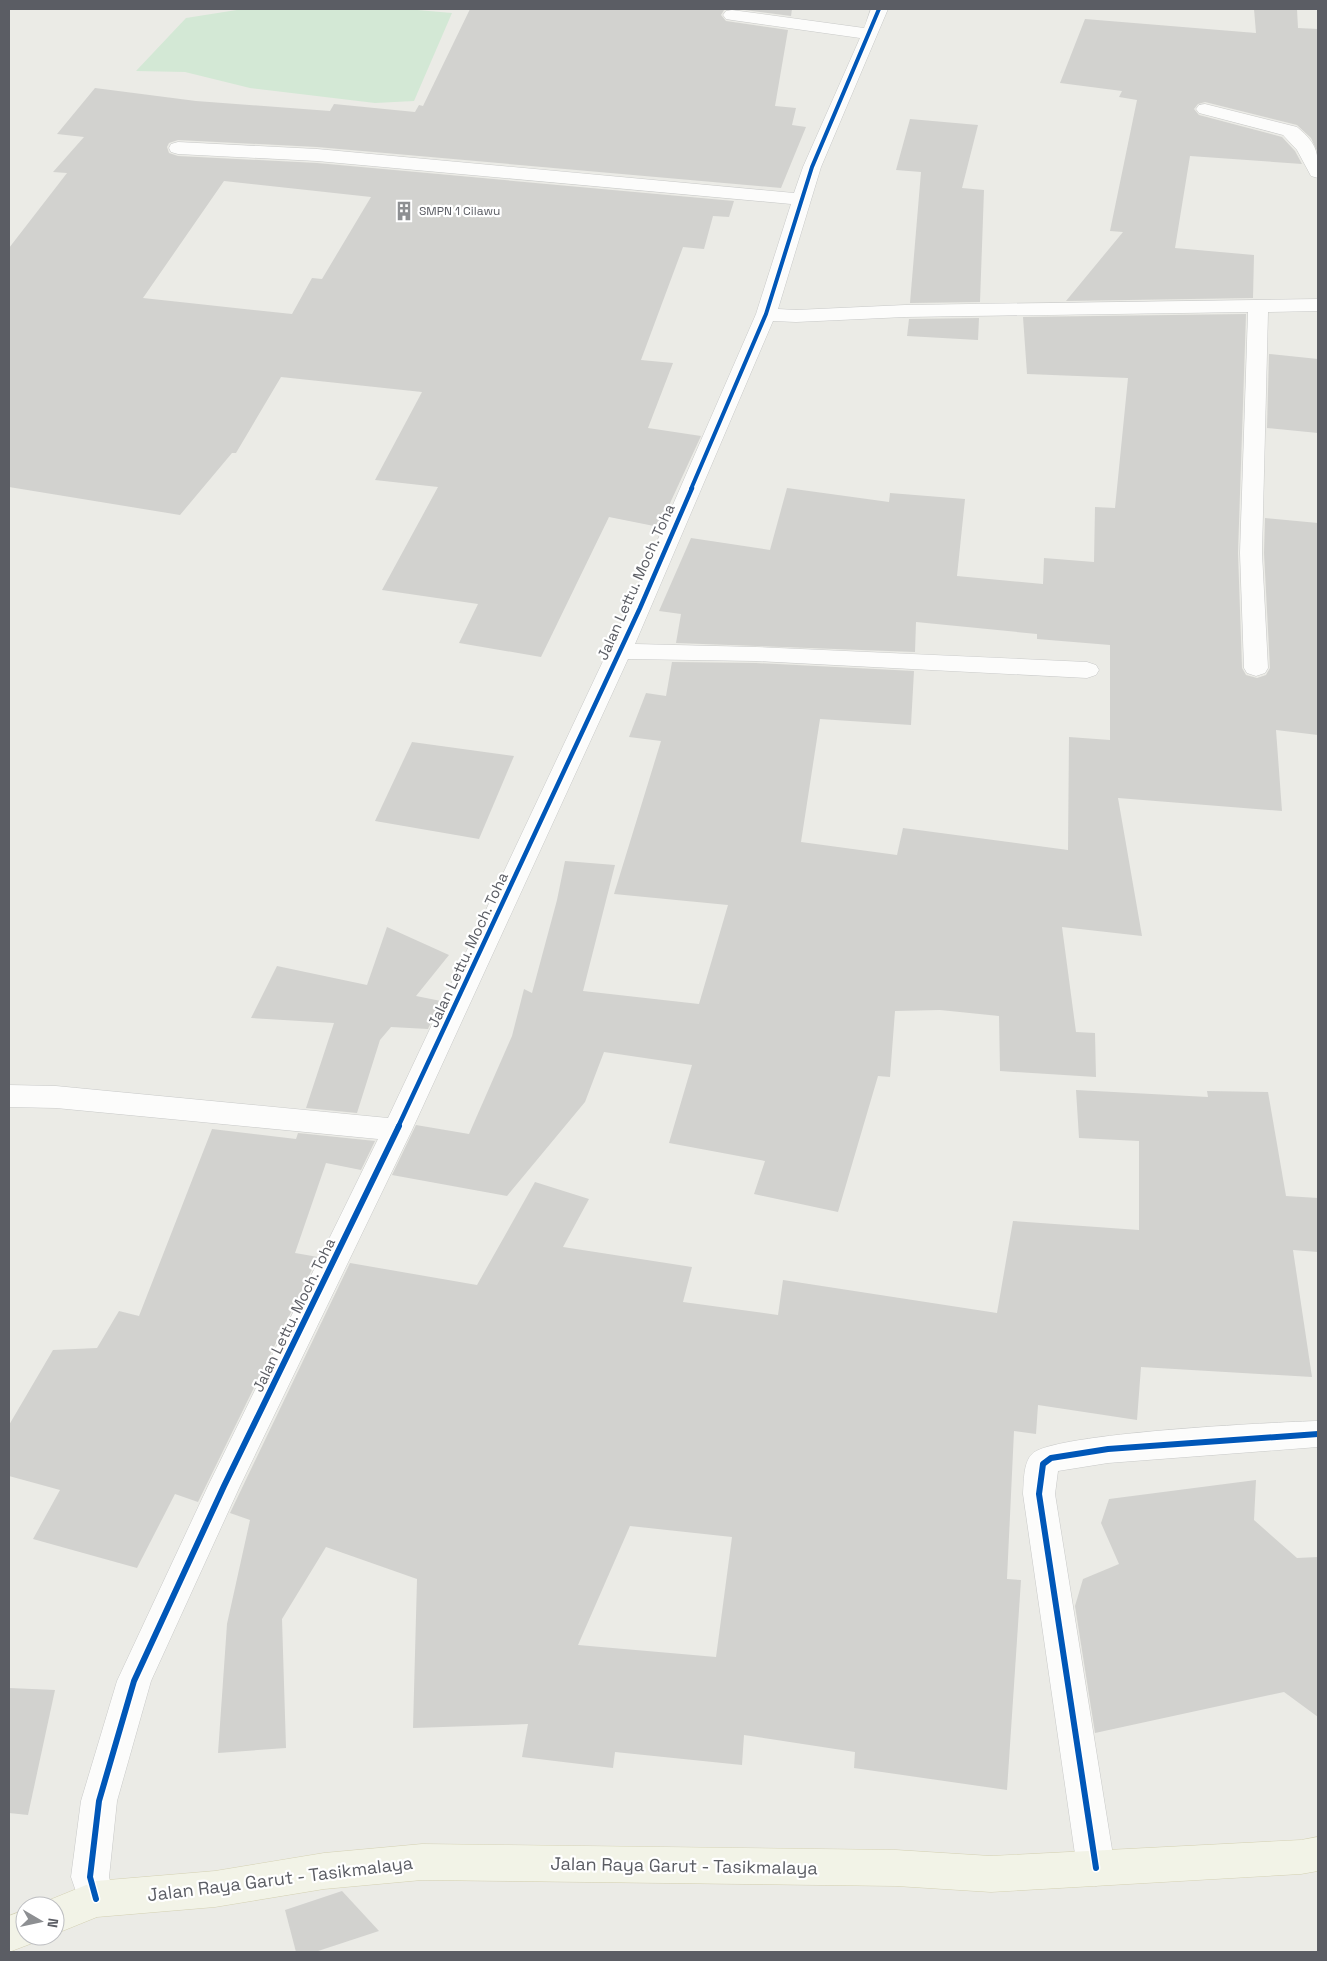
<svg xmlns="http://www.w3.org/2000/svg" width="1327" height="1961" viewBox="0 0 1327 1961" font-family="'Space Grotesk',sans-serif">
  <style>
    .green { fill: #d3e8d5 }
    .building { fill: #d2d2cf; fill-rule: evenodd }
    .lines { fill: none; stroke-linecap: round; stroke-linejoin: round }
    .minor-casing { stroke: #c8c9c8; stroke-width: 1 }
    .major-casing { stroke: #d4d1b3; stroke-width: 1 }
    .minor { fill: #fcfcfb; fill-rule: evenodd }
    .major { fill: #f2f3e7; fill-rule: evenodd }
    .cycleway-far2-casing { stroke: #fff; stroke-width: 6 }
    .cycleway-far1-casing { stroke: #fff; stroke-width: 8 }
    .cycleway-casing { stroke: #fff; stroke-width: 9 }
    .cycleway-far2 { stroke: #0057b8; stroke-width: 4 }
    .cycleway-far1 { stroke: #0057b8; stroke-width: 4.5 }
    .cycleway { stroke: #0057b8; stroke-width: 6 }
    .labels { text-anchor: middle; stroke-width: 4.5; stroke-linejoin: round; paint-order: stroke }
    .far-poi-label { font-size: 12px; fill: #5b5d64; stroke: #fff; text-anchor: start }
    .street-label { font-size: 15px; fill: #5b5d64; stroke: #fff }
    .near-street-label { font-size: 18px; fill: #5b5d64; stroke: #fff }
  </style>
  <rect width="100%" height="100%" fill="#ebebe6"/>
  <polygon class="green" points="243,9 406,9 452,13 414,101 375,103 250,88 185,72 136,71 186,18"/>
  <g class="building">
    <path d="M470,9H728L724,10L721,15L726,21L788,30L775,106L796,108L792,125L806,127L781,188L317,147L178,140L169,143L167,147L169,153L178,156L317,163L734,201L729,217L713,216L704,249L683,247L641,360L673,363L648,428L701,436L659,527L609,517L541,657L459,643L478,604L382,590L438,487L375,480L422,392L281,377L236,453H232L180,515L9,487V248L67,173L53,172L84,137L57,134L95,88L196,101L330,111L334,104L415,112L419,105L423,106ZM224,181L371,197L322,279L312,278L292,314L143,298Z"/>
    <polygon points="737,9 792,9 791,16"/>
    <polygon points="1254,9 1297,9 1298,28 1318,29 1318,153 1311,138 1297,125 1205,102 1198,104 1194,109 1199,115 1282,137 1295,151 1302,164 1190,156 1175,248 1254,255 1253,298 1066,301 1123,232 1110,231 1137,100 1119,97 1122,91 1060,83 1085,19 1256,33"/>
    <polygon points="910,119 978,125 962,188 984,190 980,302 910,303 921,172 896,170"/>
    <polygon points="1246,314 1238,553 1242,668 1246,675 1257,678 1266,675 1270,668 1264,553 1265,518 1318,523 1318,735 1276,730 1282,811 1118,798 1142,936 1062,927 1076,1032 1095,1033 1096,1077 1000,1071 999,1016 940,1010 895,1011 890,1077 878,1076 838,1212 754,1194 765,1161 669,1143 692,1065 604,1052 585,1102 507,1196 392,1175 416,1125 469,1134 512,1036 524,989 532,993 557,900 565,861 615,865 583,991 699,1004 728,905 614,894 661,741 629,737 646,693 666,696 672,662 756,663 914,671 911,725 820,719 801,842 897,855 903,828 1068,850 1069,737 1110,740 1110,645 1037,639 1037,634 916,622 915,652 676,643 681,614 659,611 691,538 770,550 787,488 889,502 890,493 965,499 957,576 1043,584 1044,558 1094,562 1095,507 1115,508 1128,378 1027,374 1023,317"/>
    <polygon points="979,318 978,340 907,336 909,319"/>
    <polygon points="1269,354 1318,359 1318,433 1267,428"/>
    <polygon points="412,742 514,756 479,839 375,821"/>
    <polygon points="387,927 449,955 416,996 441,1001 428,1029 391,1027 380,1040 357,1113 306,1108 334,1023 251,1018 277,966 367,985"/>
    <path d="M1076,1090L1208,1097L1207,1091L1268,1092L1286,1196L1318,1198V1252L1293,1250L1312,1377L1141,1367L1137,1420L1038,1405L1036,1434L1014,1431L1007,1579L1021,1580L1007,1790L854,1768L855,1752L744,1735L742,1765L615,1752L613,1768L522,1757L528,1724L413,1728L417,1579L326,1547L282,1619L286,1748L218,1753L227,1624L250,1520L230,1513L350,1263L477,1285L535,1182L589,1199L563,1247L692,1267L683,1302L778,1315L783,1280L997,1313L1013,1221L1139,1230V1141L1079,1138ZM630,1526L732,1537L716,1657L578,1645Z"/>
    <polygon points="212,1129 296,1139 298,1133 375,1141 361,1170 326,1163 295,1253 318,1257 198,1502 175,1494 137,1568 33,1539 60,1490 9,1476 9,1425 53,1350 97,1348 119,1311 139,1316"/>
    <polygon points="1256,1480 1254,1520 1297,1558 1318,1557 1318,1717 1284,1692 1095,1733 1075,1606 1083,1579 1119,1564 1101,1523 1109,1499"/>
    <polygon points="9,1688 55,1690 28,1815 9,1813"/>
    <polygon points="342,1891 379,1931 315,1952 296,1952 285,1910"/>
  </g>
  <g class="lines">
    <defs>
      <g id="minor">
        <polygon points="871,9 888,9 821,167 778,309 796,310 905,305 1318,299 1318,311 1268,312 1262,553 1268,668 1265,673 1256,676 1247,673 1244,668 1240,553 1248,312 905,317 796,322 773,321 635,644 756,647 1087,662 1096,665 1099,670 1096,675 1087,678 756,661 628,659 412,1130 240,1486 151,1681 117,1801 109,1877 115,1899 109,1912 96,1917 83,1912 71,1877 81,1801 117,1681 208,1486 378,1139 56,1108 9,1107 9,1085 56,1086 388,1118 628,608 756,314 791,204 317,161 178,154 171,152 169,148 171,144 178,142 317,149 794,193 803,167 860,38 732,20 726,19 723,15 726,11 732,10 864,28"/>
        <path d="M1205,104L1297,127C1318,145 1318,151 1318,178L1311,176L1297,150L1283,135L1199,113L1196,109L1199,105Z"/>
        <path d="M1318,1421V1447L1108,1463L1058,1471L1055,1494L1115,1868L1109,1880L1096,1886L1083,1880L1077,1868L1023,1494C1024,1482 1023,1463 1032,1454C1051,1433 1278,1422 1318,1421Z"/>
      </g>
      <g id="major">
        <polygon points="1318,1837 1318,1871 1301,1874 991,1892 896,1886 422,1880 324,1889 215,1907 97,1917 55,1934 55,1906 41,1906 42,1903 96,1881 215,1871 324,1853 422,1844 896,1850 991,1856 1301,1840"/>
        <polygon points="25,1910 25,1936 40,1936 38,1941 9,1952 9,1916"/>
      </g>
    </defs>
    <use href="#minor" class="minor-casing"/>
    <use href="#major" class="major-casing"/>
    <use href="#minor" class="minor"/>
    <use href="#major" class="major"/>
    <defs>
      <polyline id="cycleway-far2" points="691,489 766,314 812,167 879,9"/>
      <polyline id="cycleway-far1" points="398,1127 640,608 692,488"/>
      <g id="cycleway">
        <polyline points="1096,1868 1039,1494 1043,1464 1051,1458 1108,1449 1318,1434"/>
        <polyline points="96,1899 90,1877 99,1801 134,1681 224,1486 399,1126"/>
      </g>
    </defs>
    <use href="#cycleway-far2" class="cycleway-far2-casing"/>
    <use href="#cycleway-far1" class="cycleway-far1-casing"/>
    <use href="#cycleway" class="cycleway-casing"/>
    <use href="#cycleway-far2" class="cycleway-far2"/>
    <use href="#cycleway-far1" class="cycleway-far1"/>
    <use href="#cycleway" class="cycleway"/>
  </g>
  <defs>
    <symbol id="building-bare" viewBox="-9 -9 18 18"><path d="M-4-6H4V6H1V3H-1V6H-4ZM-2.5-4.3h1.7v1.8h-1.7ZM.8-4.3h1.7v1.8H.8ZM-2.5-1h1.7V.8h-1.7ZM.8-1h1.7V.8H.8Z" fill="#8d8f92" stroke="#fff" stroke-width="2.5" paint-order="stroke"/></symbol>
  </defs>
  <g fill-rule="evenodd">
    <use href="#building-bare" x="390" y="197" width="28" height="28"/>
  </g>
  <g class="labels">
    <g class="far-poi-label">
      <text x="419" y="215">SMPN 1 Cilawu</text>
    </g>
    <g class="street-label">
      <text transform="translate(636 582) rotate(-66)" y="5">Jalan Lettu. Moch. Toha</text>
      <text transform="translate(468 950) rotate(-65)" y="5">Jalan Lettu. Moch. Toha</text>
      <text transform="translate(294 1315) rotate(-64)" y="5">Jalan Lettu. Moch. Toha</text>
    </g>
    <g class="near-street-label">
      <text transform="translate(684 1866) rotate(1)" y="6">Jalan Raya Garut - Tasikmalaya</text>
      <text transform="translate(280 1879) rotate(-7)" y="6">Jalan Raya Garut - Tasikmalaya</text>
    </g>
  </g>
  <rect width="1327" height="1961" fill="none" stroke="#5b5d64" stroke-width="20"/>
  <g transform="translate(40 1921) rotate(99)"><circle r="24" fill="#ffffff" stroke="#bdbec1"/>
  <path d="M0-4L9 19L0 12L-9 19Z" fill="#8d8f92"/>
  <text y="-8" font-size="14" font-weight="bold" text-anchor="middle" fill="#5b5d64">N</text>
  </g>
</svg>
